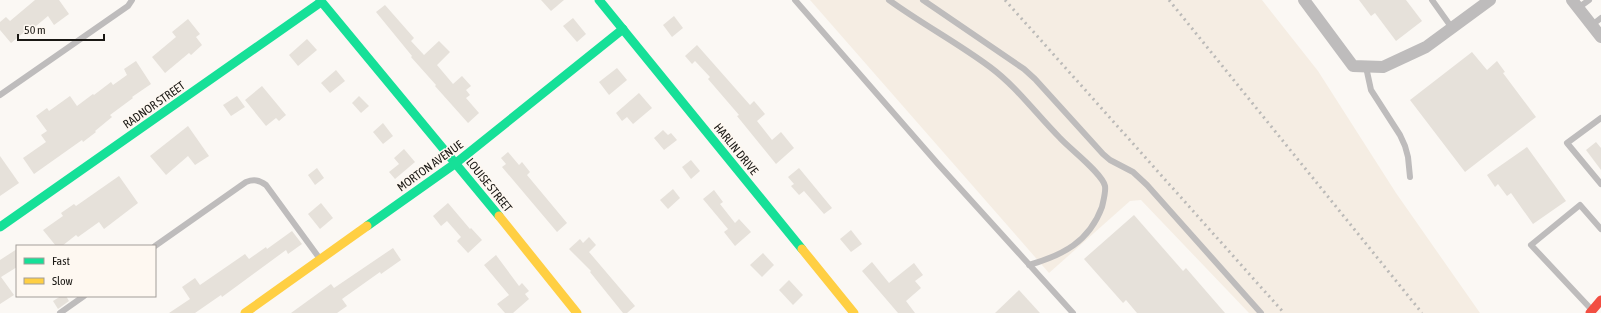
<svg xmlns="http://www.w3.org/2000/svg" width="1601" height="313" viewBox="0 0 1601 313" font-family="'Asap Condensed',sans-serif">
  <style>
    .built { fill: #f5ede3 }
    .building { fill: #e6e1da }
    .lines { fill: none; stroke-linecap: round; stroke-linejoin: round }
    .lane { stroke: #bebcbc; stroke-width: 6 }
    .street { stroke: #bebcbc; stroke-width: 12 }
    .fast { stroke: #16e098; stroke-width: 9 }
    .slow { stroke: #ffcf43; stroke-width: 9 }
    .jam { stroke: #f24e42; stroke-width: 9 }
    .rail { stroke: #bbbab8; stroke-width: 3; stroke-dasharray: 2 4; stroke-linecap: butt }
    .labels { text-anchor: middle; stroke-width: 3; stroke-linejoin: round; paint-order: stroke }
    .street-label { font-size: 12px; fill: #1a1814; stroke: #fef8f1 }
  </style>
  <rect width="100%" height="100%" fill="#fbf8f4"/>
  <polygon class="built" points="810,0 1262,0 1318,71 1396,193 1480,313 1249,313 1141,200 1130,201 1049,273"/>
  <g class="building">
    <polygon points="35,0 59,0 69,14 54,25 48,16 30,31 28,29 11,43 0,30 0,22 6,17 10,21"/>
    <polygon points="541,0 564,0 551,11"/>
    <polygon points="1359,0 1406,0 1422,21 1396,41 1375,13 1371,16"/>
    <polygon points="385,5 414,38 411,41 424,55 439,41 450,52 437,65 453,84 462,76 471,86 466,90 470,95 466,98 479,113 468,123 435,86 436,85 411,57 412,56 376,12"/>
    <polygon points="674,16 683,28 672,37 663,25"/>
    <polygon points="573,18 586,34 577,42 563,26"/>
    <polygon points="188,19 200,34 196,37 202,45 191,55 189,53 165,73 152,57 176,37 172,32"/>
    <polygon points="307,39 317,50 298,66 289,55"/>
    <polygon points="697,45 750,105 754,101 765,114 757,121 772,140 781,132 794,148 776,164 737,116 739,115 708,79 710,77 695,61 692,64 685,56"/>
    <polygon points="1472,52 1487,70 1497,61 1505,72 1503,73 1536,117 1465,172 1410,100"/>
    <polygon points="136,61 151,84 132,97 133,98 110,115 112,117 95,131 96,132 83,142 82,140 34,174 23,158 46,142 41,135 47,131 36,116 47,108 49,111 70,96 77,106 93,94 94,95 111,82 113,85 127,75 124,69"/>
    <polygon points="617,68 627,80 609,95 599,82"/>
    <polygon points="336,70 345,81 330,93 321,83"/>
    <polygon points="262,86 286,115 279,121 276,118 266,126 245,100"/>
    <polygon points="639,93 652,108 633,124 627,117 622,121 616,113"/>
    <polygon points="237,96 245,107 231,116 223,105"/>
    <polygon points="359,96 369,106 361,113 352,103"/>
    <polygon points="383,123 393,136 383,144 373,132"/>
    <polygon points="188,126 209,156 195,165 188,156 166,175 150,156"/>
    <polygon points="663,130 668,135 671,133 677,140 664,150 654,138"/>
    <polygon points="1596,142 1601,148 1601,170 1586,150"/>
    <polygon points="1527,147 1566,201 1533,224 1511,193 1507,196 1498,184 1495,187 1487,175"/>
    <polygon points="404,149 415,162 395,179 389,172 399,164 394,158"/>
    <polygon points="508,152 519,165 522,162 530,172 527,175 567,223 557,232 502,167 506,164 501,158"/>
    <polygon points="0,156 19,183 0,196"/>
    <polygon points="691,160 700,171 691,179 682,167"/>
    <polygon points="317,168 324,178 315,185 308,175"/>
    <polygon points="799,168 832,208 824,214 804,191 799,195 791,186 794,184 788,177"/>
    <polygon points="119,176 138,203 104,229 99,222 78,237 76,235 62,246 56,246 43,230 63,216 61,213 74,204 76,206"/>
    <polygon points="673,189 680,198 668,209 660,200"/>
    <polygon points="714,190 723,202 720,204 735,223 739,219 751,232 735,246 724,232 728,229 703,199"/>
    <polygon points="321,203 333,218 320,229 308,214"/>
    <polygon points="448,203 470,229 471,228 482,240 468,253 457,241 461,237 447,221 441,226 433,216"/>
    <polygon points="1134,215 1183,271 1186,268 1225,313 1137,313 1126,300 1123,303 1084,259"/>
    <polygon points="851,230 862,244 851,252 840,239"/>
    <polygon points="292,231 302,244 288,254 286,250 237,286 222,297 221,295 195,313 169,313 190,299 182,287 195,278 200,285 245,254 249,259 266,247 267,249"/>
    <polygon points="589,237 596,245 589,252 635,306 627,313 623,313 590,272 591,271 569,249 580,239 583,243"/>
    <polygon points="393,248 401,260 381,274 380,272 342,299 347,306 337,313 291,313 331,284 334,288"/>
    <polygon points="17,249 17,267 1,277 14,295 0,304 0,260"/>
    <polygon points="763,253 774,265 762,277 750,265"/>
    <polygon points="496,255 519,286 522,283 529,291 525,294 529,299 513,313 505,313 497,304 509,295 484,265"/>
    <polygon points="872,262 889,283 914,263 923,275 915,281 921,288 906,301 915,313 898,313 862,271"/>
    <polygon points="789,280 803,295 793,305 779,290"/>
    <polygon points="1019,290 1040,313 995,313"/>
    <polygon points="61,296 66,296 69,301 58,309 53,301"/>
  </g>
  <g class="lines">
    <g class="lane">
      <polyline points="795,0 938,164 1073,313"/>
      <path d="M889,0C922,24 958,43 990,67C1017,87 1036,114 1060,138C1070,149 1102,173 1105,186C1106,192 1103,202 1102,207C1089,242 1063,255 1029,265"/>
      <polyline points="923,0 1024,69 1035,79 1103,154 1110,160 1133,172 1147,185 1261,313"/>
      <polyline points="1432,0 1452,28"/>
      <polyline points="1578,8 1589,0"/>
      <polyline points="1592,25 1601,18"/>
      <polyline points="1366,67 1371,90 1400,135 1405,146 1408,157 1410,177"/>
      <polyline points="0,95 128,6 132,0"/>
      <polyline points="1601,118 1567,143 1601,184"/>
      <path d="M155,246L246,182C254,179 259,180 266,185L320,259"/>
      <polyline points="1591,309 1531,245 1580,205 1601,229"/>
      <polyline points="60,313 84,296"/>
    </g>
    <g class="street">
      <polyline points="1304,0 1353,66 1383,67 1426,47 1490,0"/>
      <polyline points="1572,0 1601,37"/>
    </g>
    <g class="fast">
      <polyline points="320,0 499,216"/>
      <polyline points="599,0 802,249"/>
      <polyline points="367,226 456,163 623,29"/>
      <polyline points="0,227 321,2"/>
    </g>
    <g class="slow">
      <polyline points="499,216 577,313"/>
      <polyline points="802,249 854,313"/>
      <polyline points="245,313 367,226"/>
    </g>
    <polyline class="jam" points="1590,313 1601,300"/>
    <g class="rail">
      <polyline points="1005,0 1284,313"/>
      <polyline points="1169,0 1422,313"/>
    </g>
  </g>
  <g class="labels">
    <g class="street-label">
      <text transform="translate(154 105) rotate(-35)" y="4">RADNOR STREET</text>
      <text transform="translate(736 149) rotate(51)" y="4">HARLIN DRIVE</text>
      <text transform="translate(430 166) rotate(-36)" y="4">MORTON AVENUE</text>
      <text transform="translate(489 185) rotate(51)" y="4">LOUISE STREET</text>
    </g>
  </g>
  <rect x="16" y="245" width="140" height="52" fill="#fef8f1" stroke="#a39e99"/>
  <rect x="24" y="258" width="20" height="6" fill="#16e098" stroke="#a39e99"/>
  <text x="52" y="265" font-size="12" fill="#1a1814">Fast</text>
  <rect x="24" y="278" width="20" height="6" fill="#ffcf43" stroke="#a39e99"/>
  <text x="52" y="285" font-size="12" fill="#1a1814">Slow</text>
  <path d="M18 34v6h86v-6" fill="none" stroke="#1a1814" stroke-width="2"/>
  <text x="24" y="34" font-size="12" fill="#1a1814" stroke="#fef8f1" stroke-width="3" paint-order="stroke">50 m</text>
</svg>
